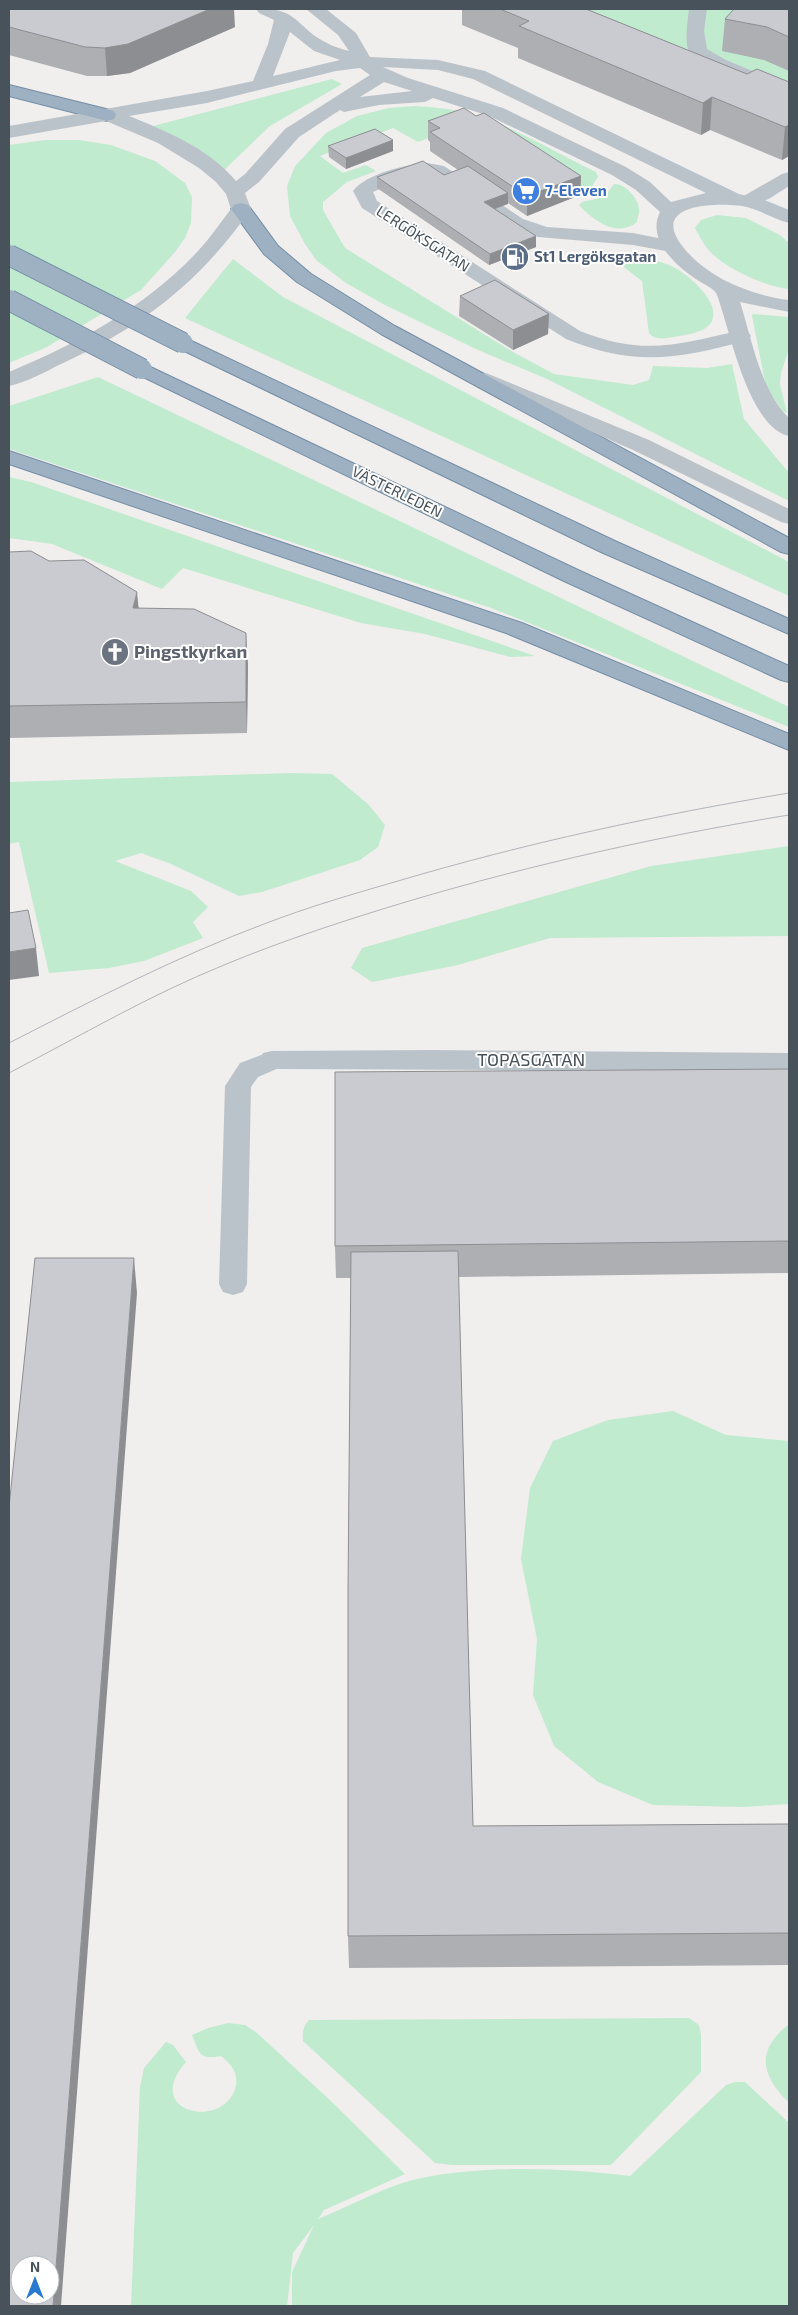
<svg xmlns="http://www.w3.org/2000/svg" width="798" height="2315" viewBox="0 0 798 2315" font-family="'Exo 2',sans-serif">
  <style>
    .green { fill: #c0ebce }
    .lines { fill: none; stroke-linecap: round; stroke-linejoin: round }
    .trunk-casing { stroke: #758ea5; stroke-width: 2 }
    .service { fill: #bbc3ca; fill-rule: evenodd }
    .minor { fill: #bbc3ca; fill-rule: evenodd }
    .tertiary { fill: #bbc3ca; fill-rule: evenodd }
    .trunk { fill: #9db1c2; fill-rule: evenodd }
    .tram { stroke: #b1b4b8; stroke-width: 1 }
    .trunk-bridge-casing { stroke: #758ea5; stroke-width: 22; stroke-linecap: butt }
    .trunk-bridge { stroke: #9db1c2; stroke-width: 20 }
    .wall { fill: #adafb3 }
    .shaded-wall { fill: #8d8e92 }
    .building { fill: #c9cbd0; stroke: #8d8e92; fill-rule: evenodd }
    .labels { text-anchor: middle; stroke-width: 4; stroke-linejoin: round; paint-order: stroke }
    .far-shop-label { font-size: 15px; font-weight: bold; fill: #366cbe; stroke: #fff; text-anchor: start }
    .far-street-label { font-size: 15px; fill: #48525a; stroke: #fff }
    .far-service-label { font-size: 15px; font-weight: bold; fill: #4e5e75; stroke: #fff; text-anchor: start }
    .worship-label { font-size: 18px; font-weight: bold; fill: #5b616d; stroke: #fff; text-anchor: start }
    .street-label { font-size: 18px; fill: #48525a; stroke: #fff }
  </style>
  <rect width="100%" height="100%" fill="#f1eeee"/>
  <g class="green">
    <polygon points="562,9 789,9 789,97"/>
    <polygon points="332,79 342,84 270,126 222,172 153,126"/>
    <path d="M415,106C433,107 453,109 471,114C511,125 558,154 596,172L598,177L588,192L582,195L486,130L463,125L418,142L393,128L320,156L343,173L366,165L376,171L347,182L323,202V210L345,248L513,352L554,374L633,385L649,380L653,366L707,368L732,364L744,419L789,473V501L547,379L478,350L385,305L346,283L316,260L305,244L290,216L287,186L295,166L326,133L357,116L389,108Z"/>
    <polygon points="45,140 79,140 111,145 155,161 185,183 192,197 191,223 185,238 175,252 141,290 47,347 9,363 9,145"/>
    <path d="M614,184C626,184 638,198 639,209C640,213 637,218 637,222C617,238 594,221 579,205L582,202L604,197Z"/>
    <path d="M717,215L746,218L780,235L789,243V289C766,287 721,267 707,248C702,242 699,235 695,228L701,220Z"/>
    <path d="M612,255C629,255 660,259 675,268C689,275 721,303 712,321C706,333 685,335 674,337C665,338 655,341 649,333L642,281L612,258Z"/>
    <polygon points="233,259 283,297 789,562 789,596 185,318"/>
    <polygon points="753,314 789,317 789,349 781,373 780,384 787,413 783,411 766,387 752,316"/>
    <polygon points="98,377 789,707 789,727 491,608 9,449 9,406"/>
    <polygon points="9,477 31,482 535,656 510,657 425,634 361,623 183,568 162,589 52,544 9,538"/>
    <polygon points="291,773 332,774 368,804 385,825 378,847 360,860 262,892 239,896 171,864 141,853 115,861 191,891 208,907 193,922 203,938 144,961 109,968 49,973 19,842 9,844 9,782"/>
    <polygon points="789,846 789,936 550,938 458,965 372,982 351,968 362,948 651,866"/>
    <polygon points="673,1411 726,1435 789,1441 789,1804 743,1807 653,1805 598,1782 554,1746 533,1695 537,1639 521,1559 530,1488 553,1441 608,1420"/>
    <path d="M689,2018L699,2025L701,2035V2072L611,2165H452L435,2163L303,2041C302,2032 303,2027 309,2020Z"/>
    <path d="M228,2023L245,2025L257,2033L332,2102L405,2174L324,2210L318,2219C348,2207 378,2190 409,2181C471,2164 566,2168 630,2176L726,2085L735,2082H745L789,2123V2306H292V2272L314,2225L293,2253L287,2306H131L140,2087L144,2068L166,2042L173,2045L186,2062C140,2114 227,2131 236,2085C238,2072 231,2064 221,2056C199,2060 200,2054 192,2035L208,2028Z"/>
    <path d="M789,2024V2103C761,2075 755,2051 789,2024Z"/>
  </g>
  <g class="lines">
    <defs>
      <g id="trunk">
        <polygon points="9,85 114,111 116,115 114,119 107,121 9,96"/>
        <polygon points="241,203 248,205 278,246 311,274 395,326 789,538 789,554 781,552 381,334 297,282 264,254 234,213 231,209 234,205"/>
        <polygon points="183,337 617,542 789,619 789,634 601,552 176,347 173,343 176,339"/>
        <polygon points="142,363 580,571 789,666 789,682 781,680 564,581 135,373 132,369 135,365"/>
        <polygon points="9,451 522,623 789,734 789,750 506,633 9,464"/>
      </g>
    </defs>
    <use href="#trunk" class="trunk-casing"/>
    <g class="service">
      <path d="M689,9H707L704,31L707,49L726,60L789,86V98C774,95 700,65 691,55C683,45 688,20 689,9Z"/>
      <path d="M427,163L444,166L523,219L547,227L633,233L678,242L681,246L678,250L671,252L633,245L538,237L509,227L432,175L408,177L373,192L377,201L580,331C643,356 678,345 741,330L748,332L751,336L748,340C679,359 635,367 566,339L362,208L353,191C365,174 408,164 427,163Z"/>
      <polygon points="486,373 649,440 789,509 789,524 781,522 633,450 479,383 476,379 479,375"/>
      <polygon points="272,1051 281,1053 285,1060 281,1067 258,1077 251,1087 247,1284 243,1292 233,1295 223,1292 219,1284 225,1086 240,1063"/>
    </g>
    <g class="minor">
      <path d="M789,172V186C776,194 758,209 742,205L739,201L742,197L782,174Z"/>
      <polygon points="432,1050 789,1053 789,1071 272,1069 263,1067 259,1060 263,1053 272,1051"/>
    </g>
    <path class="tertiary" d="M256,9C298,6 296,28 327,43C334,47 342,49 349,51L338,35L306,9H326L356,33L370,57L438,60L485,71L739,194L767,201L789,210V223C773,219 759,209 742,206C720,203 652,202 680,243C704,277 750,295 789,300V312L740,302C752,340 760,389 789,418V436C748,427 730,330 717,295C715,289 705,285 699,281C677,267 646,240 660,212L636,190L612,175L489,116L433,98L425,102L379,105L344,112L340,110L299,137L259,182L245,193L251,209C200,282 142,327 61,364C45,372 27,382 9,386V372C78,343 146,307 198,251C210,238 220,223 231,209L226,194L216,182L199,168L158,143L106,121L9,138V126L207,91L253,81L268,44L274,20L259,13ZM290,32L314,51L340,60L273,76ZM383,67L438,70L473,79L706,193L671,202L650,182L626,167L503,108L408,78ZM360,68L370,75L285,129L245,174L236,181C210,149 166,131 129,116L207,103L336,71ZM384,82L412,91L360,97Z"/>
    <use href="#trunk" class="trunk"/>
    <g class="tram">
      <path d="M9,1043C93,1000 176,957 264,924C308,907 353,894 398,881C526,843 657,815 789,793"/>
      <path d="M9,1073C80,1036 150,995 224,965C284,940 346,920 409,901C534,864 660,836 789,815"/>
    </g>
    <defs>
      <g id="trunk-bridge">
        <polyline points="9,255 183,343"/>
        <polyline points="9,300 142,369"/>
      </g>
    </defs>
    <use href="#trunk-bridge" class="trunk-bridge-casing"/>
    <use href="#trunk-bridge" class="trunk-bridge"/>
  </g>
  <g class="wall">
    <polygon points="9,9 235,27 130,73 107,76 87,76 9,55"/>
    <polygon points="462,9 586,9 747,74 789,82 789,156 782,160 710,130 701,135 518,58 518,48 462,25"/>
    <polygon points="789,9 789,71 764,60 722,51 725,19"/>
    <polygon points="476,116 581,176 580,195 527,216 508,203 495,209 536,247 489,265 377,188 377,177 444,175 458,170 430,151 430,142 428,140 428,121"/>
    <polygon points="328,146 393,151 346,169 329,157"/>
    <polygon points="460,296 549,314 548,334 513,350 459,316"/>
    <polygon points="9,552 49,561 248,664 247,733 9,738"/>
    <polygon points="789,1069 789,1273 458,1277 473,1826 789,1824 789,1965 349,1968 348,1936 351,1278 336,1278 335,1246"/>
  </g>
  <g class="shaded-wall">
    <polygon points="210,9 234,9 235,27 130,73 107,76 105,48"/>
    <polygon points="712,97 710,130 701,135 703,103"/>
    <polygon points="789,125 789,156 782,160 785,127"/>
    <polygon points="393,140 393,151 346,169 346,158"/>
    <polygon points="581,176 580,195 527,216 527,196"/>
    <polygon points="508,193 508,204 484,213 484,202"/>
    <polygon points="536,236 536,247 489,265 490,254"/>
    <polygon points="549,314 548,334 513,350 513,330"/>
    <polygon points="137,592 140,623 133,608"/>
    <polygon points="246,633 248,664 247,733 246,702"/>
    <polygon points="36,948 39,976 9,980 9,952"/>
    <polygon points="134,1258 137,1293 61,2306 53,2306"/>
  </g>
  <g class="building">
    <polygon points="9,9 210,9 128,44 105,48 85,47 9,27"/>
    <polygon points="500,9 586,9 747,74 757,69 789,82 789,125 785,127 712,97 703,103 519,26 529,21"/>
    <polygon points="734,9 789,9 789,37 767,27 725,19"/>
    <polygon points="464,108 476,116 484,113 581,176 527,196 430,132 440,128 428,121"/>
    <polygon points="375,129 393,140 346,158 328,146"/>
    <polygon points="423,161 444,175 468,166 508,193 484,202 536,236 490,254 377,177"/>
    <polygon points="495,280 549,314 513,330 460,296"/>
    <polygon points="31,551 49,561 84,560 137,592 133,608 194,609 246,633 246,702 9,706 9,552"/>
    <polygon points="28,910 36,948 9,952 9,913"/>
    <polygon points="789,1069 789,1241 335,1246 335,1072"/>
    <polygon points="458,1251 473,1826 789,1824 789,1933 348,1936 348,1592 351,1252"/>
    <path d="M35,1258H134L53,2306H9V1507ZM20,2265H50V2295H20Z"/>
  </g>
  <defs>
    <symbol id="supermarket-disc" viewBox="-11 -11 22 22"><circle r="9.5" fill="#3f7fe0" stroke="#fff"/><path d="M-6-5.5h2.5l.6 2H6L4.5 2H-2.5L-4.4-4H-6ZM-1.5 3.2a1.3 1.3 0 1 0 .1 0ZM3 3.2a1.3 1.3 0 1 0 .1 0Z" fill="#fff"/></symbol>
    <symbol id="fuel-disc" viewBox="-11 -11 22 22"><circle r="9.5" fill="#5c6f8a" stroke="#fff"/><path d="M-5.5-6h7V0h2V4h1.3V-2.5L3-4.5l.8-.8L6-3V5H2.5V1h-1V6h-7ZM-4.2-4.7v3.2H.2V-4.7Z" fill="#fff"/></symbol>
    <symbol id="church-disc" viewBox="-11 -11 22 22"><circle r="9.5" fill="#6b7280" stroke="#fff"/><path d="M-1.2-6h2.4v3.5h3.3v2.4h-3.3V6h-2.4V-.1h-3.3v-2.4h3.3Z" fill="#fff"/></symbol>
  </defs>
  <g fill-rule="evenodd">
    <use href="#supermarket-disc" x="510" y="175" width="32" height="32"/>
    <use href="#fuel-disc" x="499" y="241" width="32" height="32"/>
    <use href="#church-disc" x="99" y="636" width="32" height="32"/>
  </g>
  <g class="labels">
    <g class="far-shop-label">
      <text x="545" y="196">7-Eleven</text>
    </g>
    <g class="far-street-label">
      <text transform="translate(423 239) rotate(33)" y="5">LERGÖKSGATAN</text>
      <text transform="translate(397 492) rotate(26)" y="5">VÄSTERLEDEN</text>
    </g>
    <g class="far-service-label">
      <text x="534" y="262">St1 Lergöksgatan</text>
    </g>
    <g class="worship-label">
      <text x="134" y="658">Pingstkyrkan</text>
    </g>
    <g class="street-label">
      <text x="531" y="1066">TOPASGATAN</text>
    </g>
  </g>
  <rect width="798" height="2315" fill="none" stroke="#48525a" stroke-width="20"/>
  <g transform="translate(35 2280)"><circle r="24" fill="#ffffff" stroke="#b6babd"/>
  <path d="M0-4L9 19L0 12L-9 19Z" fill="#287ad1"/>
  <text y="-8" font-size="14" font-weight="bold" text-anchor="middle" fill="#48525a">N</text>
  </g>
</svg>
